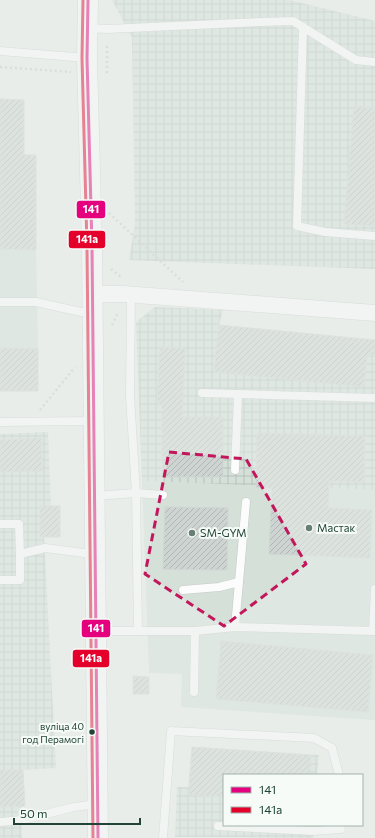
<svg xmlns="http://www.w3.org/2000/svg" width="375" height="838" viewBox="0 0 375 838" font-family="Commissioner,sans-serif">
  <style>
    .built { fill: #d5e0d9 }
    .industrial { fill: url(#industrial-grid) }
    .building { fill: url(#building-hatch); stroke: #d0d6d3 }
    .lines { fill: none; stroke-linecap: round; stroke-linejoin: round }
    .service-casing { stroke: #c4cac7; stroke-width: 9 }
    .minor-casing { stroke: #c4cac7; stroke-width: 17 }
    .tertiary-casing { stroke: #c4cac7; stroke-width: 21 }
    .path { stroke: #c6cfcb; stroke-width: 2.5; stroke-dasharray: 2 3; stroke-linecap: butt }
    .service { stroke: #fcfcfc; stroke-width: 8 }
    .minor { stroke: #fcfcfc; stroke-width: 16 }
    .tertiary { stroke: #fcfcfc; stroke-width: 20 }
    .bus-1-casing { stroke: #f6fbf8; stroke-width: 6 }
    .bus-2-casing { stroke: #f6fbf8; stroke-width: 6 }
    .bus-1 { stroke: #e5007d; stroke-width: 3 }
    .bus-2 { stroke: #e4002b; stroke-width: 3 }
    .marked { fill: none; stroke: #c2185b; stroke-width: 3; stroke-dasharray: 8 5; stroke-linejoin: round }
    .poi-dot { fill: #677f76; stroke: #f6fbf8; stroke-width: 1.5 }
    .bus-dot { fill: #214437; stroke: #f6fbf8; stroke-width: 1.5 }
    .labels { text-anchor: middle; stroke-width: 4; stroke-linejoin: round; paint-order: stroke }
    .bus-label { font-size: 10px; fill: #214437; stroke: #f6fbf8; text-anchor: end }
    .poi-label { font-size: 11px; fill: #214437; stroke: #f6fbf8; text-anchor: start }
    .line-badge { stroke: #f6fbf8; stroke-width: 1.5 }
    .badge-label { font-size: 11px; text-anchor: middle; font-weight: bold; fill: #fff }
  </style>
  <defs>
    <pattern id="industrial-grid" width="8" height="8" patternUnits="userSpaceOnUse"><rect width="8" height="8" fill="#d5e0d9"/><path d="M0 4h8M4 0v8" fill="none" stroke="#b7c1bb"/></pattern>
    <pattern id="building-hatch" width="6" height="6" patternUnits="userSpaceOnUse"><rect width="6" height="6" fill="#ced4d1"/><path d="M-1 1l2-2M0 6l6-6M5 7l2-2" fill="none" stroke="#b1b7b4"/></pattern>
  </defs>
  <rect width="100%" height="100%" fill="#e8edea"/>
  <g class="built">
    <polygon points="0,99 24,100 24,154 36,155 36,250 38,349 38,391 0,391"/>
    <polygon points="142,481 375,490 375,720 181,707 182,674 149,673"/>
  </g>
  <g class="industrial">
    <polygon points="112,0 290,0 375,21 375,269 129,260 135,223 132,37"/>
    <polygon points="155,307 223,310 219,325 375,340 375,490 142,481 136,322"/>
    <polygon points="48,432 51,506 60,506 60,537 44,537 56,768 23,770 25,806 21,807 22,838 0,838 0,434"/>
    <polygon points="192,747 319,755 317,775 224,775 224,825 314,825 313,838 175,837 177,787 189,787"/>
  </g>
  <g class="building">
    <polygon points="0,99 24,100 24,155 36,155 36,250 0,249"/>
    <polygon points="354,106 375,108 375,226 344,224"/>
    <polygon points="219,325 375,340 375,356 367,355 364,387 214,372"/>
    <polygon points="160,347 185,348 182,417 223,417 223,477 162,477 162,405 157,404"/>
    <polygon points="0,348 38,349 38,391 0,391"/>
    <polygon points="257,433 365,436 364,482 329,481 328,508 372,510 370,558 269,554 272,488 256,487"/>
    <polygon points="41,438 42,471 0,472 0,440"/>
    <rect x="40" y="506" width="20" height="31"/>
    <polygon points="165,507 228,508 227,570 163,569"/>
    <polygon points="221,641 373,655 368,712 216,699"/>
    <polygon points="133,676 149,677 149,694 133,694"/>
    <polygon points="192,747 311,755 310,775 224,775 224,797 188,795"/>
    <polygon points="0,770 23,770 25,806 0,807"/>
  </g>
  <g class="lines">
    <defs>
      <g id="service">
        <polyline points="303,27 297,226 325,232 375,236"/>
        <polyline points="88,28 107,29 260,22 293,21 356,60 375,62"/>
        <polyline points="0,51 87,58"/>
        <polyline points="131,295 130,396 136,493 138,631"/>
        <polyline points="0,302 36,302 81,312 93,312"/>
        <polyline points="202,393 375,398"/>
        <polyline points="0,422 93,421"/>
        <polyline points="235,470 238,394"/>
        <polyline points="95,496 136,493 163,495"/>
        <polyline points="0,524 19,524 20,554"/>
        <polyline points="0,580 20,580 20,554 45,548 84,553 95,553"/>
        <polyline points="183,590 219,587 239,582"/>
        <polyline points="235,627 246,502"/>
        <polyline points="96,631 195,631 235,627 373,631 375,589"/>
        <polyline points="194,692 195,631"/>
        <polyline points="0,822 22,820 74,807 97,804"/>
        <polyline points="218,826 313,831 341,829"/>
        <polyline points="163,838 171,731 314,738 332,748 339,775"/>
      </g>
      <polyline id="minor" points="92,294 124,294 375,313"/>
      <polyline id="tertiary" points="88,0 87,58 92,247 98,838"/>
    </defs>
    <use href="#service" class="service-casing"/>
    <use href="#minor" class="minor-casing"/>
    <use href="#tertiary" class="tertiary-casing"/>
    <g class="path">
      <polyline points="107,46 107,75"/>
      <polyline points="0,67 71,72"/>
      <polyline points="109,213 183,282"/>
      <polyline points="111,269 121,277"/>
      <polyline points="112,325 118,313"/>
      <polyline points="40,410 75,367"/>
    </g>
    <use href="#service" class="service"/>
    <use href="#minor" class="minor"/>
    <use href="#tertiary" class="tertiary"/>
    <defs>
      <polyline id="bus-1" points="88,0 87,58 92,247 98,838"/>
      <polyline id="bus-2" points="83,0 82,58 87,247 93,838"/>
    </defs>
    <use href="#bus-1" class="bus-1-casing"/>
    <use href="#bus-2" class="bus-2-casing"/>
    <use href="#bus-1" class="bus-1"/>
    <use href="#bus-2" class="bus-2"/>
  </g>
  <path d="M0 0H375V838H0ZM169,452L246,459L306,564L224,626L145,574Z" fill="#e8edea" fill-opacity=".55" fill-rule="evenodd"/>
  <path class="marked" d="M169,452L246,459L306,564L224,626L145,574Z"/>
  <g class="poi-dot">
    <circle cx="309" cy="528" r="4"/>
    <circle cx="192" cy="533" r="4"/>
  </g>
  <circle class="bus-dot" cx="92" cy="732" r="3.5"/>
  <g class="labels">
    <g class="bus-label">
      <text x="84" y="730">вуліца 40<tspan x="84" dy="13">год Перамогі</tspan></text>
    </g>
    <g class="poi-label">
      <text x="317" y="532">Мастак</text>
      <text x="200" y="537">SM-GYM</text>
    </g>
  </g>
  <g class="line-badge">
    <rect x="76" y="200" width="30" height="19" rx="4" fill="#e5007d"/>
    <rect x="68" y="230" width="38" height="19" rx="4" fill="#e4002b"/>
    <rect x="81" y="619" width="30" height="19" rx="4" fill="#e5007d"/>
    <rect x="72" y="649" width="38" height="19" rx="4" fill="#e4002b"/>
  </g>
  <g class="badge-label">
    <text x="91" y="213">141</text>
    <text x="87" y="243">141а</text>
    <text x="96" y="632">141</text>
    <text x="91" y="662">141а</text>
  </g>
  <rect x="223" y="774" width="140" height="52" fill="#f6fbf8" stroke="#a1b2ab"/>
  <rect x="231" y="787" width="20" height="6" fill="#e5007d" stroke="#a1b2ab"/>
  <text x="259" y="794" font-size="12" fill="#214437">141</text>
  <rect x="231" y="807" width="20" height="6" fill="#e4002b" stroke="#a1b2ab"/>
  <text x="259" y="814" font-size="12" fill="#214437">141а</text>
  <path d="M14 818v6h126v-6" fill="none" stroke="#214437" stroke-width="2"/>
  <text x="20" y="818" font-size="12" fill="#214437" stroke="#f6fbf8" stroke-width="3" paint-order="stroke">50 m</text>
</svg>
